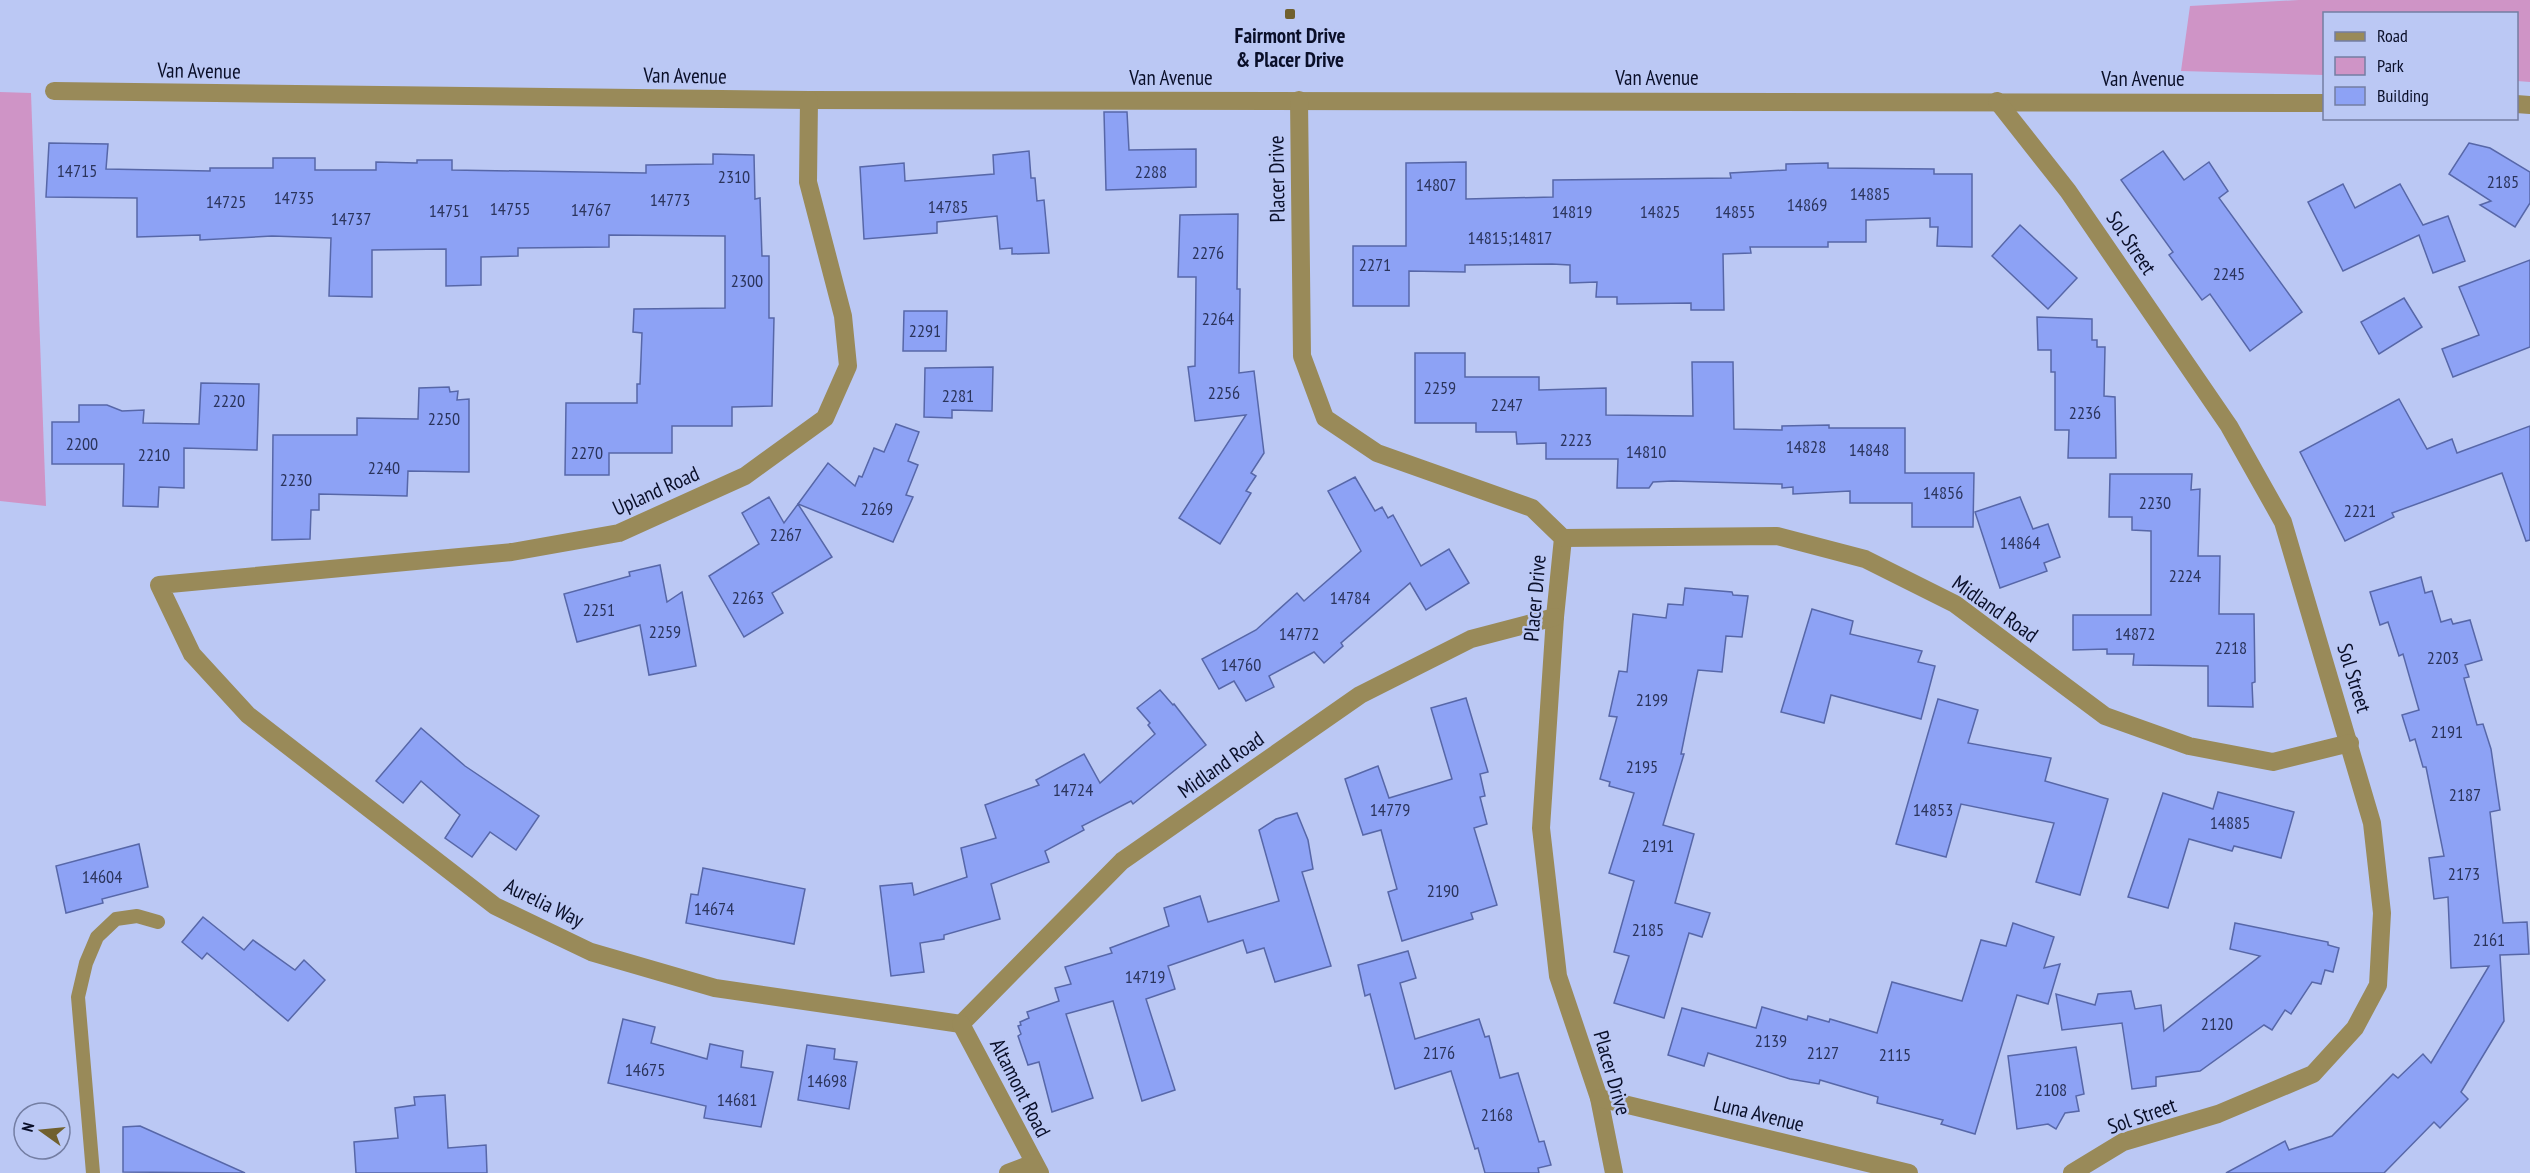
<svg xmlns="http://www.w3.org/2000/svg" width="2530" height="1173" viewBox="0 0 2530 1173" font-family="'PT Sans Narrow',sans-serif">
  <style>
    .green { fill: #cf94c6 }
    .building { fill: #8da2f5; stroke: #5767a8; stroke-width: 1.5 }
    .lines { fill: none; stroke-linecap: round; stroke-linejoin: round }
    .lane { stroke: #998a59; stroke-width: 14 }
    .street { stroke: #998a59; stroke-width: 18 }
    .poi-dot { fill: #70602e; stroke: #bbc8f4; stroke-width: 2 }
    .labels { text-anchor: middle; stroke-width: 5; stroke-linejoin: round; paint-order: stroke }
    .number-label { font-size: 18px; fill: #2b345c }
    .poi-label { font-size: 21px; font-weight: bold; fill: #0a0f29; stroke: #bbc8f4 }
    .street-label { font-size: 21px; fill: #0a0f29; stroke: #bbc8f4 }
  </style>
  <rect width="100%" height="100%" fill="#bbc8f4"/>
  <g class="green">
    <polygon points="2299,0 2530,0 2530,82 2517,81 2516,14 2324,14 2324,75 2181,71 2190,6"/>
    <polygon points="0,92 31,93 46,506 0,501"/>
  </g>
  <g class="building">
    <polygon points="1104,112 1127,112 1129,150 1196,149 1196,187 1106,190"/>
    <polygon points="49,143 108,144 106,169 210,171 210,168 273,168 273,158 315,158 315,170 376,170 376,162 417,163 417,160 452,160 452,170 646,173 646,165 713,164 713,154 754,155 755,199 760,198 762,256 769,256 769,318 774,318 772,406 732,407 732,426 672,426 672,453 609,453 609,475 565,475 566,403 637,403 637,384 640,384 642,333 633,332 634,309 725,308 725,236 609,235 609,247 518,248 518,256 481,257 481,285 446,286 446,249 372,250 372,297 329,296 331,238 272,236 200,240 200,235 137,237 137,198 46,197"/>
    <polygon points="2469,143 2490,148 2530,172 2530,203 2515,227 2480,205 2491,201 2449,174"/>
    <polygon points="1029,151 1031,178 1035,178 1037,201 1044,200 1049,253 1012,254 1012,248 1000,249 997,216 937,222 937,233 864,239 860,167 904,163 905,181 994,174 993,155"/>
    <polygon points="2163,151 2184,180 2209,162 2228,191 2219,198 2302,312 2250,351 2210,294 2202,300 2169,255 2173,252 2121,180"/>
    <polygon points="1466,162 1466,199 1553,197 1553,180 1731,178 1730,173 1786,170 1786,164 1828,163 1828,168 1934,169 1934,174 1972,174 1972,247 1937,246 1938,227 1930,227 1930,218 1866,220 1866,242 1828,242 1828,247 1750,247 1751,253 1723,254 1724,310 1691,310 1691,303 1617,304 1617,297 1596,297 1597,282 1570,283 1570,265 1552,264 1465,265 1465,272 1409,271 1409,306 1353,306 1353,246 1406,246 1406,163"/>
    <polygon points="2343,184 2355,208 2400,184 2423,225 2448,216 2465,261 2433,273 2419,235 2343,271 2308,202"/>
    <polygon points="1238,214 1237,289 1240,289 1239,373 1254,371 1264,453 1251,473 1256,476 1246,491 1251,493 1220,544 1179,518 1246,415 1195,421 1188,367 1195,366 1196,277 1178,277 1180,215"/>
    <polygon points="2020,225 2077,278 2048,309 1992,256"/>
    <polygon points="2530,260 2530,347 2453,377 2442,349 2479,335 2459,287"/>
    <polygon points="2404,298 2422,327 2379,354 2361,322"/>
    <polygon points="904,311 947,311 946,351 903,351"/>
    <polygon points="2037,317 2092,319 2092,340 2097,340 2097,347 2105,347 2104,396 2115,397 2116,458 2068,458 2069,430 2055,430 2055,372 2051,372 2051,350 2038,350"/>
    <polygon points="1415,353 1465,353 1465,377 1539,377 1539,390 1606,388 1606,415 1693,416 1692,362 1733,362 1734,429 1782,430 1782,426 1829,425 1829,428 1905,428 1905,473 1974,473 1973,527 1912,527 1912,503 1850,503 1850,491 1793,494 1793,487 1782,488 1782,484 1672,481 1653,482 1649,488 1617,488 1618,459 1546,459 1546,443 1517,444 1516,432 1476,432 1476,423 1415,423"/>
    <polygon points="993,367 992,411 952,410 952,418 924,417 925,368"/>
    <polygon points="201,383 259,384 257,450 184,448 184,488 159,487 158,507 123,506 124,464 52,464 52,422 79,422 79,405 107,405 122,411 144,410 143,423 199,424"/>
    <polygon points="449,387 450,392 458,391 457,400 469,399 469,472 408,471 407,496 319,494 319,510 311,510 310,539 272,540 273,435 357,435 357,418 418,419 419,388"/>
    <polygon points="2399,399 2427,449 2452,439 2457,453 2530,426 2530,540 2526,541 2502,473 2392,513 2394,517 2345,541 2300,452"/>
    <polygon points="896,424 919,432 908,461 918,465 906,495 913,497 893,542 798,504 828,463 855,486 859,476 862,477 874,448 884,452"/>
    <polygon points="2110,474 2192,474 2191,490 2200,489 2198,556 2220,556 2219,614 2254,614 2255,682 2252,683 2253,707 2208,706 2208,666 2133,665 2134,654 2107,654 2107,649 2073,650 2073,615 2151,615 2151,531 2132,530 2132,517 2109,517"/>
    <polygon points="1355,477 1375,511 1382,507 1388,518 1393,515 1421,566 1449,549 1469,583 1426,610 1410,583 1341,643 1343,646 1324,663 1314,652 1269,676 1274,687 1246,701 1234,681 1219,689 1202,659 1256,630 1297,593 1304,601 1361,551 1328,491"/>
    <polygon points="769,497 784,523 798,504 832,557 772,593 783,613 744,637 709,576 759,544 742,513"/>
    <polygon points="2020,497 2033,529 2048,524 2060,557 2044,563 2047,571 2000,588 1975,512"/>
    <polygon points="660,565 667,602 682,592 696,666 649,675 640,625 577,642 564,594 630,576 629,572"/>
    <polygon points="2421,577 2425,593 2432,591 2441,622 2451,619 2453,624 2470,620 2482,660 2465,665 2469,677 2464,678 2477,725 2483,724 2491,749 2500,810 2490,812 2503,923 2527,922 2529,954 2500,955 2504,1021 2461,1092 2468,1099 2440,1128 2434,1122 2384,1173 2226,1173 2285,1141 2289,1150 2332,1136 2393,1074 2398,1078 2423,1054 2431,1063 2489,966 2451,968 2448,897 2434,899 2429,858 2444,856 2426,767 2423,767 2415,739 2410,741 2402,715 2419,710 2403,654 2399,656 2388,622 2380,625 2370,592"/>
    <polygon points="1685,588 1732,592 1733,595 1748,596 1742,637 1726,636 1722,672 1698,670 1681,754 1684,754 1663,825 1694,834 1675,903 1710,913 1702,937 1689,933 1664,1018 1614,1003 1629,956 1614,952 1634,881 1609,873 1634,793 1609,786 1610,782 1600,779 1617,717 1609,716 1619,671 1627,672 1633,614 1666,618 1668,604 1683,605"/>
    <polygon points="1812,609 1853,621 1850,634 1922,651 1918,662 1935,666 1921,719 1831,695 1824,723 1781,712"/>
    <polygon points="1160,690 1173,705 1174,704 1206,745 1133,804 1131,801 1082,826 1084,830 1045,851 1049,862 991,884 1000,919 944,935 944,939 920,943 924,972 891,976 880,886 912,883 914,895 967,877 961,848 996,838 985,805 1039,785 1036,780 1084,754 1100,783 1155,734 1148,725 1150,723 1137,708"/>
    <polygon points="1466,698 1488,772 1480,774 1485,796 1480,797 1487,824 1474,828 1497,905 1471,913 1473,919 1402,941 1388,892 1397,889 1381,830 1363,835 1345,779 1378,766 1389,798 1452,779 1431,708"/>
    <polygon points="1938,699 1978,710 1968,743 2051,758 2045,781 2108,799 2080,895 2036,882 2054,823 1961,804 1946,857 1896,844"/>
    <polygon points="421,728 465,766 539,816 516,850 490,832 472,857 445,838 460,815 421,781 403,803 376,781"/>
    <polygon points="2218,792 2294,812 2281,858 2234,846 2232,851 2189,839 2168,908 2128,897 2163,793 2213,809"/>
    <polygon points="1297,813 1308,840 1313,869 1302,872 1331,966 1275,982 1264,948 1247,953 1243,940 1168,966 1175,989 1146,999 1175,1090 1142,1101 1113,1001 1066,1014 1093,1098 1052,1112 1039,1062 1028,1065 1018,1036 1021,1034 1018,1026 1021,1025 1020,1022 1029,1018 1027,1012 1059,1001 1055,988 1071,984 1065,967 1112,953 1110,948 1169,926 1164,908 1200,896 1208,922 1279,901 1259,830 1276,819"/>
    <polygon points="139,844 148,887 102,899 103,903 66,913 56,866"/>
    <polygon points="703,868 805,889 794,944 686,923 691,894 698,895"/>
    <polygon points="203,917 244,950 253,940 295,970 304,960 325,980 288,1021 207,953 202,959 182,942"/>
    <polygon points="2013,923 2054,937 2044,968 2060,964 2048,1004 2017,995 1975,1134 1941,1124 1943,1120 1877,1103 1878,1097 1820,1080 1819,1084 1790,1079 1708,1053 1704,1066 1668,1055 1682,1008 1756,1028 1762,1007 1807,1020 1808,1016 1829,1022 1830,1019 1877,1033 1892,982 1962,1001 1981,940 2006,946"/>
    <polygon points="2235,923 2328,942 2328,945 2339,948 2333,972 2325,970 2321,984 2312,982 2291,1014 2285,1010 2272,1030 2264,1025 2200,1071 2156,1077 2156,1086 2132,1089 2122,1023 2062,1030 2056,994 2095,1005 2098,994 2131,991 2135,1009 2161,1005 2164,1031 2260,956 2230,949"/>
    <polygon points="1408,951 1416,978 1400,983 1415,1039 1479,1019 1485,1037 1489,1036 1500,1078 1518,1073 1539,1142 1544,1141 1551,1165 1538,1168 1539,1173 1485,1173 1478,1148 1475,1149 1451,1071 1395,1089 1370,994 1365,996 1358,965"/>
    <polygon points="623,1019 655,1027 651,1043 707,1059 710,1044 743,1051 741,1067 773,1072 761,1127 704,1118 706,1106 608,1083"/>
    <polygon points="807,1045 835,1049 834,1059 857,1062 849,1109 798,1100"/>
    <polygon points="2076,1047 2084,1094 2076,1096 2079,1111 2065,1113 2056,1129 2048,1124 2017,1129 2008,1056"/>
    <polygon points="445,1095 448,1148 486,1145 487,1173 356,1173 354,1142 398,1138 395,1108 415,1105 414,1097"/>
    <polygon points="140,1126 245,1173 123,1172 123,1127"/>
  </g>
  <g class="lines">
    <polyline class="lane" points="93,1173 78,997 86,963 97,937 116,919 137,916 158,922"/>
    <g class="street">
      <polyline points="54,91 809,100 2324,103"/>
      <polyline points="809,100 808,182 843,316 848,366 825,418 745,476 619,533 512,552 159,585 192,654 248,715 495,906 591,952 715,988 961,1024"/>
      <polyline points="1299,100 1302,356 1325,418 1377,453 1532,508 1563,538 1555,617 1541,828 1558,976 1599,1098 1614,1173"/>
      <polyline points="1997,101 2068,191 2229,426 2283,522 2372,823 2382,913 2378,985 2355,1028 2313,1074 2218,1114 2123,1142 2072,1173"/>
      <polyline points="2516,104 2530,105"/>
      <polyline points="1563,538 1777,536 1865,559 1955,604 2105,716 2189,746 2273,762 2350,743"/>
      <polyline points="961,1024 1122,861 1360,695 1471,639 1555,617"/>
      <polyline points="961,1024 1040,1173"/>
      <polyline points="1599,1098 1909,1173"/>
      <polyline points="1008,1173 1034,1163"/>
    </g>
  </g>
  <rect class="poi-dot" x="1284" y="8" width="12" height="12" rx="3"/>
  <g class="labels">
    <g class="number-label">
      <text x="77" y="177">14715</text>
      <text x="1151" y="178">2288</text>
      <text x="734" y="183">2310</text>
      <text x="2503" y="188">2185</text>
      <text x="1436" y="191">14807</text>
      <text x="1870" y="200">14885</text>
      <text x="294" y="204">14735</text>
      <text x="670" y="206">14773</text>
      <text x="226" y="208">14725</text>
      <text x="1807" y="211">14869</text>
      <text x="948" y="213">14785</text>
      <text x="510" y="215">14755</text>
      <text x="591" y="216">14767</text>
      <text x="449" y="217">14751</text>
      <text x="1572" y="218">14819</text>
      <text x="1660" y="218">14825</text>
      <text x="1735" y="218">14855</text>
      <text x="351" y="225">14737</text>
      <text x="1510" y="244">14815;14817</text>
      <text x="1208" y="259">2276</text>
      <text x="1375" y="271">2271</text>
      <text x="2229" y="280">2245</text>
      <text x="747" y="287">2300</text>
      <text x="1218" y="325">2264</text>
      <text x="925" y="337">2291</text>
      <text x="1440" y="394">2259</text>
      <text x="1224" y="399">2256</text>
      <text x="958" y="402">2281</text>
      <text x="229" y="407">2220</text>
      <text x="1507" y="411">2247</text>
      <text x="2085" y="419">2236</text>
      <text x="444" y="425">2250</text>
      <text x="1576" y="446">2223</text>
      <text x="82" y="450">2200</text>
      <text x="1806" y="453">14828</text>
      <text x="1869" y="456">14848</text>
      <text x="1646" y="458">14810</text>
      <text x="587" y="459">2270</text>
      <text x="154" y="461">2210</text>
      <text x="384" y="474">2240</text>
      <text x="296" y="486">2230</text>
      <text x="1943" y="499">14856</text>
      <text x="2155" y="509">2230</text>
      <text x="877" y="515">2269</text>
      <text x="2360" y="517">2221</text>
      <text x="786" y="541">2267</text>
      <text x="2020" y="549">14864</text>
      <text x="2185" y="582">2224</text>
      <text x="748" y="604">2263</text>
      <text x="1350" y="604">14784</text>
      <text x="599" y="616">2251</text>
      <text x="665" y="638">2259</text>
      <text x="1299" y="640">14772</text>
      <text x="2135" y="640">14872</text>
      <text x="2231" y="654">2218</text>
      <text x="2443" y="664">2203</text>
      <text x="1241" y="671">14760</text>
      <text x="1652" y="706">2199</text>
      <text x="2447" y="738">2191</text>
      <text x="1642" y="773">2195</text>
      <text x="1073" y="796">14724</text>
      <text x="2465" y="801">2187</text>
      <text x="1390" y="816">14779</text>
      <text x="1933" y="816">14853</text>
      <text x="2230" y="829">14885</text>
      <text x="1658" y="852">2191</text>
      <text x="2464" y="880">2173</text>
      <text x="102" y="883">14604</text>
      <text x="1443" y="897">2190</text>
      <text x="714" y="915">14674</text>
      <text x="1648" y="936">2185</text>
      <text x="2489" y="946">2161</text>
      <text x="1145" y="983">14719</text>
      <text x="2217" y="1030">2120</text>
      <text x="1771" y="1047">2139</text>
      <text x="1439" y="1059">2176</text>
      <text x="1823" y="1059">2127</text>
      <text x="1895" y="1061">2115</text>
      <text x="645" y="1076">14675</text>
      <text x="827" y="1087">14698</text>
      <text x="2051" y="1096">2108</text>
      <text x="737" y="1106">14681</text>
      <text x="1497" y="1121">2168</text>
    </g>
    <g class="poi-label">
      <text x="1290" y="43">Fairmont Drive<tspan x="1290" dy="24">&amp; Placer Drive</tspan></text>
    </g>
    <g class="street-label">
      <text transform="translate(199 71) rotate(1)" y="7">Van Avenue</text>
      <text transform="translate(685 76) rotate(1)" y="7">Van Avenue</text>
      <text x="1171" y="85">Van Avenue</text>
      <text x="1657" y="85">Van Avenue</text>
      <text x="2143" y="86">Van Avenue</text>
      <text transform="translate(1277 179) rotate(-91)" y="7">Placer Drive</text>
      <text transform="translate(2131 243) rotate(56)" y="7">Sol Street</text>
      <text transform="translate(656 491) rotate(-24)" y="7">Upland Road</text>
      <text transform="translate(1535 598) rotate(-85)" y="7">Placer Drive</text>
      <text transform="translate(1995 609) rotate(35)" y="7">Midland Road</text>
      <text transform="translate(2354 678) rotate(73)" y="7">Sol Street</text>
      <text transform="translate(1221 765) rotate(-35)" y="7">Midland Road</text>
      <text transform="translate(544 903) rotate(26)" y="7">Aurelia Way</text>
      <text transform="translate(1612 1073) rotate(74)" y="7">Placer Drive</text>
      <text transform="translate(1020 1088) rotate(63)" y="7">Altamont Road</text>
      <text transform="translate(1759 1114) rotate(14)" y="7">Luna Avenue</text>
      <text transform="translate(2142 1116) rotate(-19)" y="7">Sol Street</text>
    </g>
  </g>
  <rect x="2323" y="12" width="195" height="108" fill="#bbc8f4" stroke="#747ea3" stroke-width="1.5"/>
  <rect x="2335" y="32" width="30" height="9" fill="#998a59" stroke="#747ea3" stroke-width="1.5"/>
  <text x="2377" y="42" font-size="18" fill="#0a0f29">Road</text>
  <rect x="2335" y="57" width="30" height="18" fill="#cf94c6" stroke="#747ea3" stroke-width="1.5"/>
  <text x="2377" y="72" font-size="18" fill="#0a0f29">Park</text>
  <rect x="2335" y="87" width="30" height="18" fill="#8da2f5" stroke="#747ea3" stroke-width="1.5"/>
  <text x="2377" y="102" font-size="18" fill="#0a0f29">Building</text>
  <g transform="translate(42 1131) rotate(285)"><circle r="28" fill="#bbc8f4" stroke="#747ea3" stroke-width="1.5"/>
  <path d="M0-4.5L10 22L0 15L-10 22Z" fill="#70602e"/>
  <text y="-9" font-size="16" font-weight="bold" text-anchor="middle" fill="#0a0f29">N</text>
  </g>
</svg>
